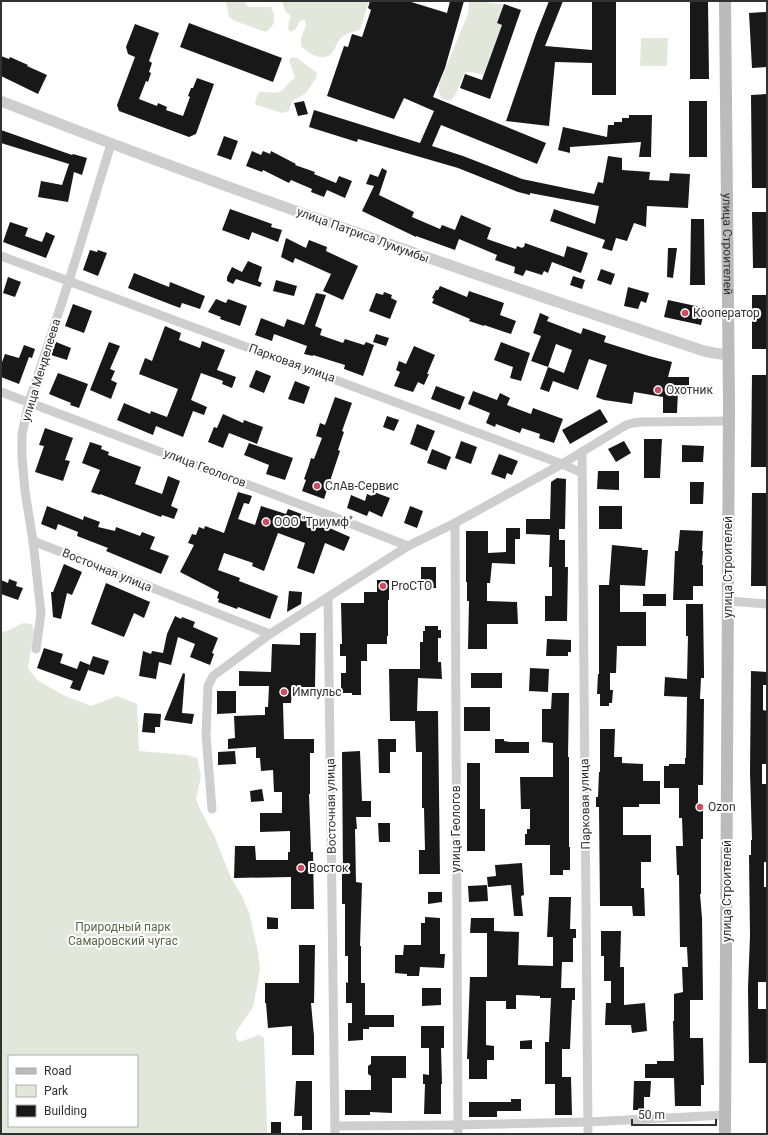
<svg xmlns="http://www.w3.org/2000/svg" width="768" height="1135" viewBox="0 0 768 1135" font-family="Roboto,sans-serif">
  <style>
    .green { fill: #e2e7dc; fill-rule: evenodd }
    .building { fill: #181818 }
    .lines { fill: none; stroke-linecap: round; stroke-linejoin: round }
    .minor { stroke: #cecece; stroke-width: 9 }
    .tertiary { stroke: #cecece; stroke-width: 11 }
    .secondary { stroke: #bbb; stroke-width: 12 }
    .poi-dot { fill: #d14b5f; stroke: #fff; stroke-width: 1.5 }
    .labels { text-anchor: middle; stroke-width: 4; stroke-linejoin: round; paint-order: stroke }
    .street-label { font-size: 12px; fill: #313131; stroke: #fff }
    .poi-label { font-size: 12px; fill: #313131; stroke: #fff; text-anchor: start }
    .park-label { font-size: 12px; fill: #586844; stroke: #fff }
  </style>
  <rect width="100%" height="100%" fill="#fff"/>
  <g class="green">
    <path d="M226,1H244L248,7H271C276,17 276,26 265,32L233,20L229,17Z"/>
    <path d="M282,1H369L360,30C354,32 347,33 342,37C337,41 336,49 332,53C323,63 308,53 301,46V38L306,25L305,20L300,21L295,30L290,32L288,29L289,21L291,16L285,11Z"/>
    <path d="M469,1H484L490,3L504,4L497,23L502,25L484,75L471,72H466C459,81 459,93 451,100C440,102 438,94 439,84L468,14Z"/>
    <polygon points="641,38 668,38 667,66 640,66"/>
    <path d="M292,57L297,58L317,73L316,78L306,93L292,101L289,111L283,113L256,105L255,101L259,92C265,91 274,94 280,92C286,89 287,82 295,78L289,60Z"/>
    <path d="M23,623L32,624L34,632L28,668L37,680L65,696L91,706L117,696L137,704L139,751L187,755L197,758L201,776L196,799L201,811L214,835L231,878L242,896L249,912L258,952L260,969L258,982L253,1007L236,1032C236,1037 236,1039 240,1042L259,1035L264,1038L267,1123V1134H1V632L7,631ZM9,1056H137V1126H9Z"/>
  </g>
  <g class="building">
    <polygon points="370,1 408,1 447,13 450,1 464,1 445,68 433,97 546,143 537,164 441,125 432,146 463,156 522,179 594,194 598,182 603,183 608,156 622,158 622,170 650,172 649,180 669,181 670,173 690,174 688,208 647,206 646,227 634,223 627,241 616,238 612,251 602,248 605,240 550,221 554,209 595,224 599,206 530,193 530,195 518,192 458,168 358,139 357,142 309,127 314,110 420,143 434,111 404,98 394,119 327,96 344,46 348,47 352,34 362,37 371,10 368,8"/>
    <polygon points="549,1 563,1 545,46 592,50 592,1 616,1 616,95 592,95 592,63 555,62 549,126 506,121 536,34"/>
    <polygon points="690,1 708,1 709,79 690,79"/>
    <polygon points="504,4 521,10 490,99 460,88 465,74 482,80 502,25 497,23"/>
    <polygon points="766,12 767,67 752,68 749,13"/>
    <polygon points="189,23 282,58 273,82 180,47"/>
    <polygon points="135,24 159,33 149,61 152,63 149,72 151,73 148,82 146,81 139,99 157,106 158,103 167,107 166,110 183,116 190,97 188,96 191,88 193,88 197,78 214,84 196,134 189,137 119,111 117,105 135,57 128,54 126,47"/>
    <polygon points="1,56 9,59 10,57 28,65 27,66 47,75 38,94 1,76"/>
    <polygon points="767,94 767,188 752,188 751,95"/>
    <polygon points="304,101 308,114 298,116 294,103"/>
    <rect x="689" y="101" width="18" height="56"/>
    <polygon points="629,115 652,115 651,157 639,157 641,142 570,147 570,153 558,150 563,127 607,137 608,125 614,125 614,122 622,122 622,118 629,118"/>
    <polygon points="1,130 72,155 73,154 87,158 82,175 74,172 68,202 38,197 41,181 62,185 69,164 1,143"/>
    <polygon points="224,136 238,141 231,160 217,155"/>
    <polygon points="252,151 261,155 263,151 270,154 271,151 296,164 295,165 315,172 314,174 336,183 339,176 352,181 345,198 327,190 324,197 311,192 312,189 291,180 289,183 263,170 262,172 246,166"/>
    <polygon points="382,168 387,171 379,195 414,212 412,217 440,229 442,225 455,230 461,215 491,228 487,239 516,249 517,246 522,248 523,247 524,247 525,243 564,257 567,246 588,253 581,273 552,262 548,273 544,271 542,275 526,270 523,276 514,273 515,267 495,260 497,255 459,239 455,250 416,236 416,237 362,211 374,186 366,184 370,174 378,177"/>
    <polygon points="230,209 272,224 271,227 282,230 278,242 252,232 249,240 222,230"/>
    <polygon points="752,212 767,212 767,268 753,268"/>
    <polygon points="691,219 704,219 705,285 690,285"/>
    <polygon points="10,222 28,228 25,236 42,242 46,232 55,236 46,258 3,242"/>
    <polygon points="286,238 306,248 309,240 327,247 326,251 358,266 343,300 323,291 331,274 295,258 293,263 281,257"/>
    <polygon points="668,248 677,248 673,278 667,277"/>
    <polygon points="90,250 97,252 98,250 107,253 98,276 83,270"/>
    <polygon points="248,261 262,267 258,281 262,283 260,287 236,279 233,284 227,281 227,277 232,267 242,272"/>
    <polygon points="601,269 615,274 611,285 597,280"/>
    <polygon points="134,273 169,287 170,282 205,296 200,309 182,303 180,308 128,288"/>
    <polygon points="573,276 585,280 582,289 570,285"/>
    <polygon points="8,277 21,282 15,297 3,293"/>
    <polygon points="276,280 297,286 294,296 273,291"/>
    <polygon points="440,286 467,297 469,291 504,303 500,315 516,321 511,334 484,325 484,326 469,321 470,319 432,303 434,299 432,298 436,290 438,290"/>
    <polygon points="628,287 649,293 646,303 641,301 638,309 624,306"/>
    <polygon points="384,292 392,295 391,298 397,301 390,319 369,311 376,293 383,295"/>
    <polygon points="316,293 326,295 315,326 322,329 320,335 343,343 345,339 364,345 366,342 374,345 363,376 344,369 345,365 313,355 313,356 304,354 307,346 274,334 272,341 255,335 261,318 284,327 287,319 304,325"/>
    <rect x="752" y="295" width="15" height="54"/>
    <polygon points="216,299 226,303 228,299 247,306 240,326 220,319 221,317 208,312"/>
    <polygon points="668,300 705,308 701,325 664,317"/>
    <polygon points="73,304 92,311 84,333 65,326"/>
    <polygon points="540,313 549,317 547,321 581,334 583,328 606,336 604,342 649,356 672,362 668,377 689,377 689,391 678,391 677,413 663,413 663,397 634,392 632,404 604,400 596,397 607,365 589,359 578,390 553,381 549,392 540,389 548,367 564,373 572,350 556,344 548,367 531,361 541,336 533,333"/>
    <polygon points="165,326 181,333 179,340 200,348 202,341 225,350 217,370 236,377 232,388 222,384 223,381 201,373 191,400 207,407 204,415 193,411 183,437 156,426 153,435 117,420 124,403 150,414 151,411 167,417 178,389 139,374 145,358 152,361"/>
    <polygon points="376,334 389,338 386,346 373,342"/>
    <polygon points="56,342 71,348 67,360 51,355"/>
    <polygon points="109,342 120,346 110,369 115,371 111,380 117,383 111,399 90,390"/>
    <polygon points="501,342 530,353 521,381 510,378 513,367 494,360"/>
    <polygon points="24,345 35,349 32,358 29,357 19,384 1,377 1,365 5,354 19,358"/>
    <polygon points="414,346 435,355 427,374 429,374 424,385 418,382 413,392 394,386 400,372 396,370 399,361 406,364"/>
    <polygon points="256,370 271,376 264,393 249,387"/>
    <polygon points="58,373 88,384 79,408 70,405 71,403 49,394"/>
    <polygon points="752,375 767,375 767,467 751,467"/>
    <polygon points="295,381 310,387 304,404 288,399"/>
    <polygon points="436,386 465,397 460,410 431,399"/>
    <polygon points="473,391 497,400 500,393 510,398 507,405 531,414 533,408 563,419 554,443 539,438 540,434 522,428 520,433 496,424 495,427 486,423 490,413 468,404"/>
    <polygon points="335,397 352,403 342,431 344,432 338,450 340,451 324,499 302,491 306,480 304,479 309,465 311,458 314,459 322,438 316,436 320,423 325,425"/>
    <polygon points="600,409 608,422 570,444 562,430"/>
    <polygon points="223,414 243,423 244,420 263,427 257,444 229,433 223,448 208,442 214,427 217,428"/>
    <polygon points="387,416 399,420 394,431 383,427"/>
    <polygon points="417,424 435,431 427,451 410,444"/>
    <polygon points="45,428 73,438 65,460 70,461 63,481 35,472 44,446 39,445"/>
    <polygon points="644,439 662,439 660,478 644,478"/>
    <polygon points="461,441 477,447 471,464 455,458"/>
    <polygon points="624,441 631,453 616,462 608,449"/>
    <polygon points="90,442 102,446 101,449 109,452 108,455 141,467 135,484 162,494 168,476 180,481 171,506 178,509 174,519 162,515 161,517 100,494 100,495 91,492 100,470 82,463"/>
    <polygon points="249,443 293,458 285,480 266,474 269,465 244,455"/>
    <polygon points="682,445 704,446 703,462 682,462"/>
    <polygon points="432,449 451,457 446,470 427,463"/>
    <polygon points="499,454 518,461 512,475 507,473 505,479 491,474"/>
    <polygon points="598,471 619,471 619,490 597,489"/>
    <polygon points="557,478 566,479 565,529 559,529 559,540 565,540 565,567 568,567 567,621 545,621 545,596 552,596 552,567 549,567 550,535 526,534 526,519 550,519 551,482"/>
    <polygon points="690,482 704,482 703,504 690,504"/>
    <polygon points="238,492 252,496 249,504 244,503 238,519 255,525 261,506 286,514 288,509 326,523 325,526 350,537 344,551 325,543 314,574 297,568 305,543 278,533 264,571 252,566 253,563 224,553 218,570 240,578 239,581 278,596 270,619 238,607 237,609 218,602 219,599 217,598 219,592 180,572 194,545 188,543 192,534 196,535 199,527 204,529 205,526 224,533"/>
    <polygon points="374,492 390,498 382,517 369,511 367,516 347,508 351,495 365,501 367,494 372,496"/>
    <polygon points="752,493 767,493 767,586 751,586"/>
    <polygon points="47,506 83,520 84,516 100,522 98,527 115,531 116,527 140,536 142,532 155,537 150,549 169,556 161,574 106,551 108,548 77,536 78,532 58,524 56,530 41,524"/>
    <polygon points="410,506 423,511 417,528 404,523"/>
    <rect x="599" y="506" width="23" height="23"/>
    <polygon points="506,528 520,528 520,539 515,539 515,564 492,563 490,583 487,583 487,601 517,602 518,624 487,624 487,649 468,649 469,601 467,601 467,582 466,582 466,531 488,531 488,553 506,552"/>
    <polygon points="680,530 703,531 702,551 703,551 702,565 703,565 703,586 693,586 693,600 673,600 675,551 678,551"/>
    <polygon points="612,545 642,548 642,550 648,550 645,586 620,585 620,612 646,612 646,646 617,646 616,673 610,673 610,690 613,690 612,703 609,703 609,706 600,706 600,694 597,694 598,674 599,674 599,585 609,585"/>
    <polygon points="64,564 82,572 72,595 67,593 61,619 53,617 51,592 53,592"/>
    <polygon points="421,567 436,567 436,588 421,589"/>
    <polygon points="9,579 17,582 16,586 23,588 18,600 1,594 1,580 8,583"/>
    <polygon points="377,580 389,580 389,600 388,600 388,636 387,636 387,644 367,644 367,661 361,661 361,695 352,695 352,693 341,693 341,673 346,673 346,656 340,656 340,644 342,644 341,603 364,603 364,592 377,592"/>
    <polygon points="106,583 150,602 144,618 134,613 124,637 91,624"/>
    <polygon points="289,591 302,592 301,604 287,612"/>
    <rect x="643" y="594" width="23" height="12"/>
    <polygon points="686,604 703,604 704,672 704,678 701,678 700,699 704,699 703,785 698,785 698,804 703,804 703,839 701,839 701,894 700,894 702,918 703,1000 690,1000 690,1038 703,1038 704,1085 701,1085 701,1106 675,1106 674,1078 645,1078 645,1064 657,1064 657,1061 674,1061 673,1021 674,1021 674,994 683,992 682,967 688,967 687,947 680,947 679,875 677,875 676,846 683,846 682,818 679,818 679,788 664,788 664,766 669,766 669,764 685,764 685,758 686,758 687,697 664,696 665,677 687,679 688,636 686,636"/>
    <polygon points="175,616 181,619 182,617 195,622 193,627 218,638 212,653 214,654 210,665 190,657 195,644 178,637 171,665 159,662 156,679 139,676 143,651 151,654 152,651 163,653 167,634"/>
    <polygon points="425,626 438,626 438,630 441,630 441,638 438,638 438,662 441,662 442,679 418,678 417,711 438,711 440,874 419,874 419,850 425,850 424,808 422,808 422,752 416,752 415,721 390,721 389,669 420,669 420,642 423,642 423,631 425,631"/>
    <polygon points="300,633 316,633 315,687 301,687 301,691 292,691 291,703 283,703 284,739 314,739 314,753 310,753 310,794 309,794 311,852 313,852 314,909 291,909 291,877 234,878 235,846 255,846 256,860 288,860 288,852 290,852 290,831 260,832 260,813 282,813 282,792 274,792 273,770 261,771 260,758 256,758 256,747 228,749 228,739 235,738 234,716 265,715 265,707 268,707 269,686 239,686 239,671 271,672 272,644 300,645"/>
    <polygon points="547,639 571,640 571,652 568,652 568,656 546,656"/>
    <polygon points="44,648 63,654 60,663 77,669 80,661 90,665 80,691 70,688 73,681 37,668"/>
    <polygon points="93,656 109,661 104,675 88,670"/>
    <polygon points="530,668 549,669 548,692 529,691"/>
    <polygon points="751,671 767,672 767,685 763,685 763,710 767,711 767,764 762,764 762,784 767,784 767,862 764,862 764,887 767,887 767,982 758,982 758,1009 767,1009 766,1063 749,1063 748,988 750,936 749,855 751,855 751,840 752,840 750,772"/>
    <polygon points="183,673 185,674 182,713 194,714 192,724 164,720"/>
    <rect x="471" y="673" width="31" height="15"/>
    <polygon points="217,691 236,691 236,713 217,714"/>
    <polygon points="552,693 569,693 568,757 569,757 569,847 570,847 570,870 563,870 563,875 550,875 550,845 525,845 525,834 527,834 527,829 530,829 530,809 521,809 520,777 553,777 553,743 542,742 542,709 551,709"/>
    <rect x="464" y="707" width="26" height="24"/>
    <polygon points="144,713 161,714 160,727 155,727 155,733 142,732"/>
    <polygon points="600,729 615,729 614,757 622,757 622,763 643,764 643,781 660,781 660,804 639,804 639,807 623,807 623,835 651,835 651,862 641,862 641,888 644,888 645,916 633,916 632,906 600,906 599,807 596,807 596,797 598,797 599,772 600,772"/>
    <polygon points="378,739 396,739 396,752 390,752 390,773 379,773"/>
    <polygon points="495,739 504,739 504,741 510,742 529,742 529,753 495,753"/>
    <polygon points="235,751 236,764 218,765 218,752"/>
    <polygon points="360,751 362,801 371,801 371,817 356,817 357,829 355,829 356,882 362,883 360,946 361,946 361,983 365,983 365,1015 394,1015 394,1027 369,1027 369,1029 363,1029 363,1040 348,1041 348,1023 352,1023 352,1003 346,1003 346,982 348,983 348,956 345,956 345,904 342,904 342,873 343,873 342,752"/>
    <polygon points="467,763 480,763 480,809 485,809 485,851 467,851"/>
    <polygon points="262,789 264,801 251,802 250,791"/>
    <polygon points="378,823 390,823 390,842 379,842"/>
    <polygon points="522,863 524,895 521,896 523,916 514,916 511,885 488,887 487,877 496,876 495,865"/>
    <polygon points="487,885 488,901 469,902 468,886"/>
    <polygon points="428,892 442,892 442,902 428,904"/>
    <polygon points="549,897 571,897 570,929 576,929 576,938 573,938 573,962 562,962 561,988 575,988 575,1000 572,1000 570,1049 562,1049 562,1077 571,1077 572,1115 555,1115 555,1084 545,1084 545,1042 549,1042 551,998 540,998 540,996 516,995 516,1009 506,1009 506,1001 486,1001 486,1045 494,1046 494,1060 487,1060 487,1079 469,1079 469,1059 467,1059 470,977 487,977 487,933 470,933 471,918 494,918 494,931 519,932 518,965 553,966 553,937 547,937"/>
    <polygon points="267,917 278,918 278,929 267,929"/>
    <polygon points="425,917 440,918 440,954 445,954 444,968 420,967 419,976 407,976 407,974 395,973 395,955 403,955 404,945 421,945 421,923 425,923"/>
    <polygon points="601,931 621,931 620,967 624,967 624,1005 645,1003 647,1031 632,1033 631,1025 605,1025 606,1003 611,1003 611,981 604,981 604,956 601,956"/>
    <polygon points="299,945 315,945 314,1003 311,1003 314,1036 314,1055 292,1055 292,1026 268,1028 266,1003 265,1003 265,983 299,983"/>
    <polygon points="422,988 441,988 441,1005 422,1006"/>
    <polygon points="421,1026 444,1026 444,1048 441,1048 442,1084 441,1084 441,1114 424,1114 425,1084 423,1084 423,1074 429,1075 429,1048 421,1048"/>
    <polygon points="532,1040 532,1049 520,1049 520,1041"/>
    <polygon points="371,1056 406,1056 406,1078 392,1078 392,1113 370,1112 370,1115 345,1115 345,1090 371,1090 371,1076 368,1074 368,1066 371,1064"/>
    <polygon points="296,1081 312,1081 312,1130 302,1130 302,1116 294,1116"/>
    <polygon points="634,1081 651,1081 650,1097 644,1097 644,1110 633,1110"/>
    <polygon points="511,1099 521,1099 521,1111 497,1111 497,1117 469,1117 469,1102 511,1102"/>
    <rect x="271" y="1122" width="10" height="12"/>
  </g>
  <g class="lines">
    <g class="minor">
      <polyline points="1,256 562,464 582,473"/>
      <polyline points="1,392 334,517 408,546"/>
      <polyline points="582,452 588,1134"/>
      <polyline points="455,523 458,1134"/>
      <polyline points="33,541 270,634"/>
      <polyline points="328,598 335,1134"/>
      <polyline points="728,601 767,604"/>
      <polyline points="36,649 41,613 33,541 25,491 22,457 22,434 29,402 69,281 111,144"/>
      <polyline points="212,809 206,735 208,686 213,676 270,634 408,546 455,523 562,464 626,425 633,423 640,422 729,421"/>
      <polyline points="335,1126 458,1125 588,1122 726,1115"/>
    </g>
    <path class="tertiary" d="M1,101C233,192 468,273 704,351L714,353L729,355"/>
    <path class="secondary" id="s1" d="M725,1L729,404L725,1134"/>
  </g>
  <g class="poi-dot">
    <circle cx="685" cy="313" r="4"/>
    <circle cx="658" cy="390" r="4"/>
    <circle cx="317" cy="486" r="4"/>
    <circle cx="266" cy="522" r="4"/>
    <circle cx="383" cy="586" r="4"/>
    <circle cx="284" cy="692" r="4"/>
    <circle cx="700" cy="807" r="4"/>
    <circle cx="301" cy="868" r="4"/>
  </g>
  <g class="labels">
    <g class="street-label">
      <text transform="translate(363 235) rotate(20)" y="4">улица Патриса Лумумбы</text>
      <text dy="4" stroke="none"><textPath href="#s1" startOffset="243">улица Строителей</textPath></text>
      <text transform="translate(292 363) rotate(20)" y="4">Парковая улица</text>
      <text transform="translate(41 370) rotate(-73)" y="4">улица Менделеева</text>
      <text transform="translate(205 468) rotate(21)" y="4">улица Геологов</text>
      <text transform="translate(728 567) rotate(-90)" y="4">улица Строителей</text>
      <text transform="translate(107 570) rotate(22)" y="4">Восточная улица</text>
      <text transform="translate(585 804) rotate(-91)" y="4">Парковая улица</text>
      <text transform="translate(331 806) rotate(-91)" y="4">Восточная улица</text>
      <text transform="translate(456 829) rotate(-90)" y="4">улица Геологов</text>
      <text transform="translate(727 891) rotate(-90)" y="4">улица Строителей</text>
    </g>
    <g class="poi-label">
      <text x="693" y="317">Кооператор</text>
      <text x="666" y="394">Охотник</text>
      <text x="325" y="490">СлАв-Сервис</text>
      <text x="274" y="526">ООО "Триумф"</text>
      <text x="391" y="590">ProСТО</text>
      <text x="292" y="696">Импульс</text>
      <text x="708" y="811">Ozon</text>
      <text x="309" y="872">Восток</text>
    </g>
    <g class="park-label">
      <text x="123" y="931">Природный парк<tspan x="123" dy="14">Самаровский чугас</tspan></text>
    </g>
  </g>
  <rect width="768" height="1135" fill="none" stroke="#313131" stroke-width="4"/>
  <rect x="8" y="1055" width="130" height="72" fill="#ffffff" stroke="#adadad"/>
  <rect x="16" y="1068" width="20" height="6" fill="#bbbbbb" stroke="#adadad"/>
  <text x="44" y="1075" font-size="12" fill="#313131">Road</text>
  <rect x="16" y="1085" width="20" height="12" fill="#e2e7dc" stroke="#adadad"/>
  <text x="44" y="1095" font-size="12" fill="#313131">Park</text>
  <rect x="16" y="1105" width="20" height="12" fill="#181818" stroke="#adadad"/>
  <text x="44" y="1115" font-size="12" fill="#313131">Building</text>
  <path d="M632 1119v6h84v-6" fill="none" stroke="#313131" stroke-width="2"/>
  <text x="638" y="1119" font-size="12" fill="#313131" stroke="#ffffff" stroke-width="3" paint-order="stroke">50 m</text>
</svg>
